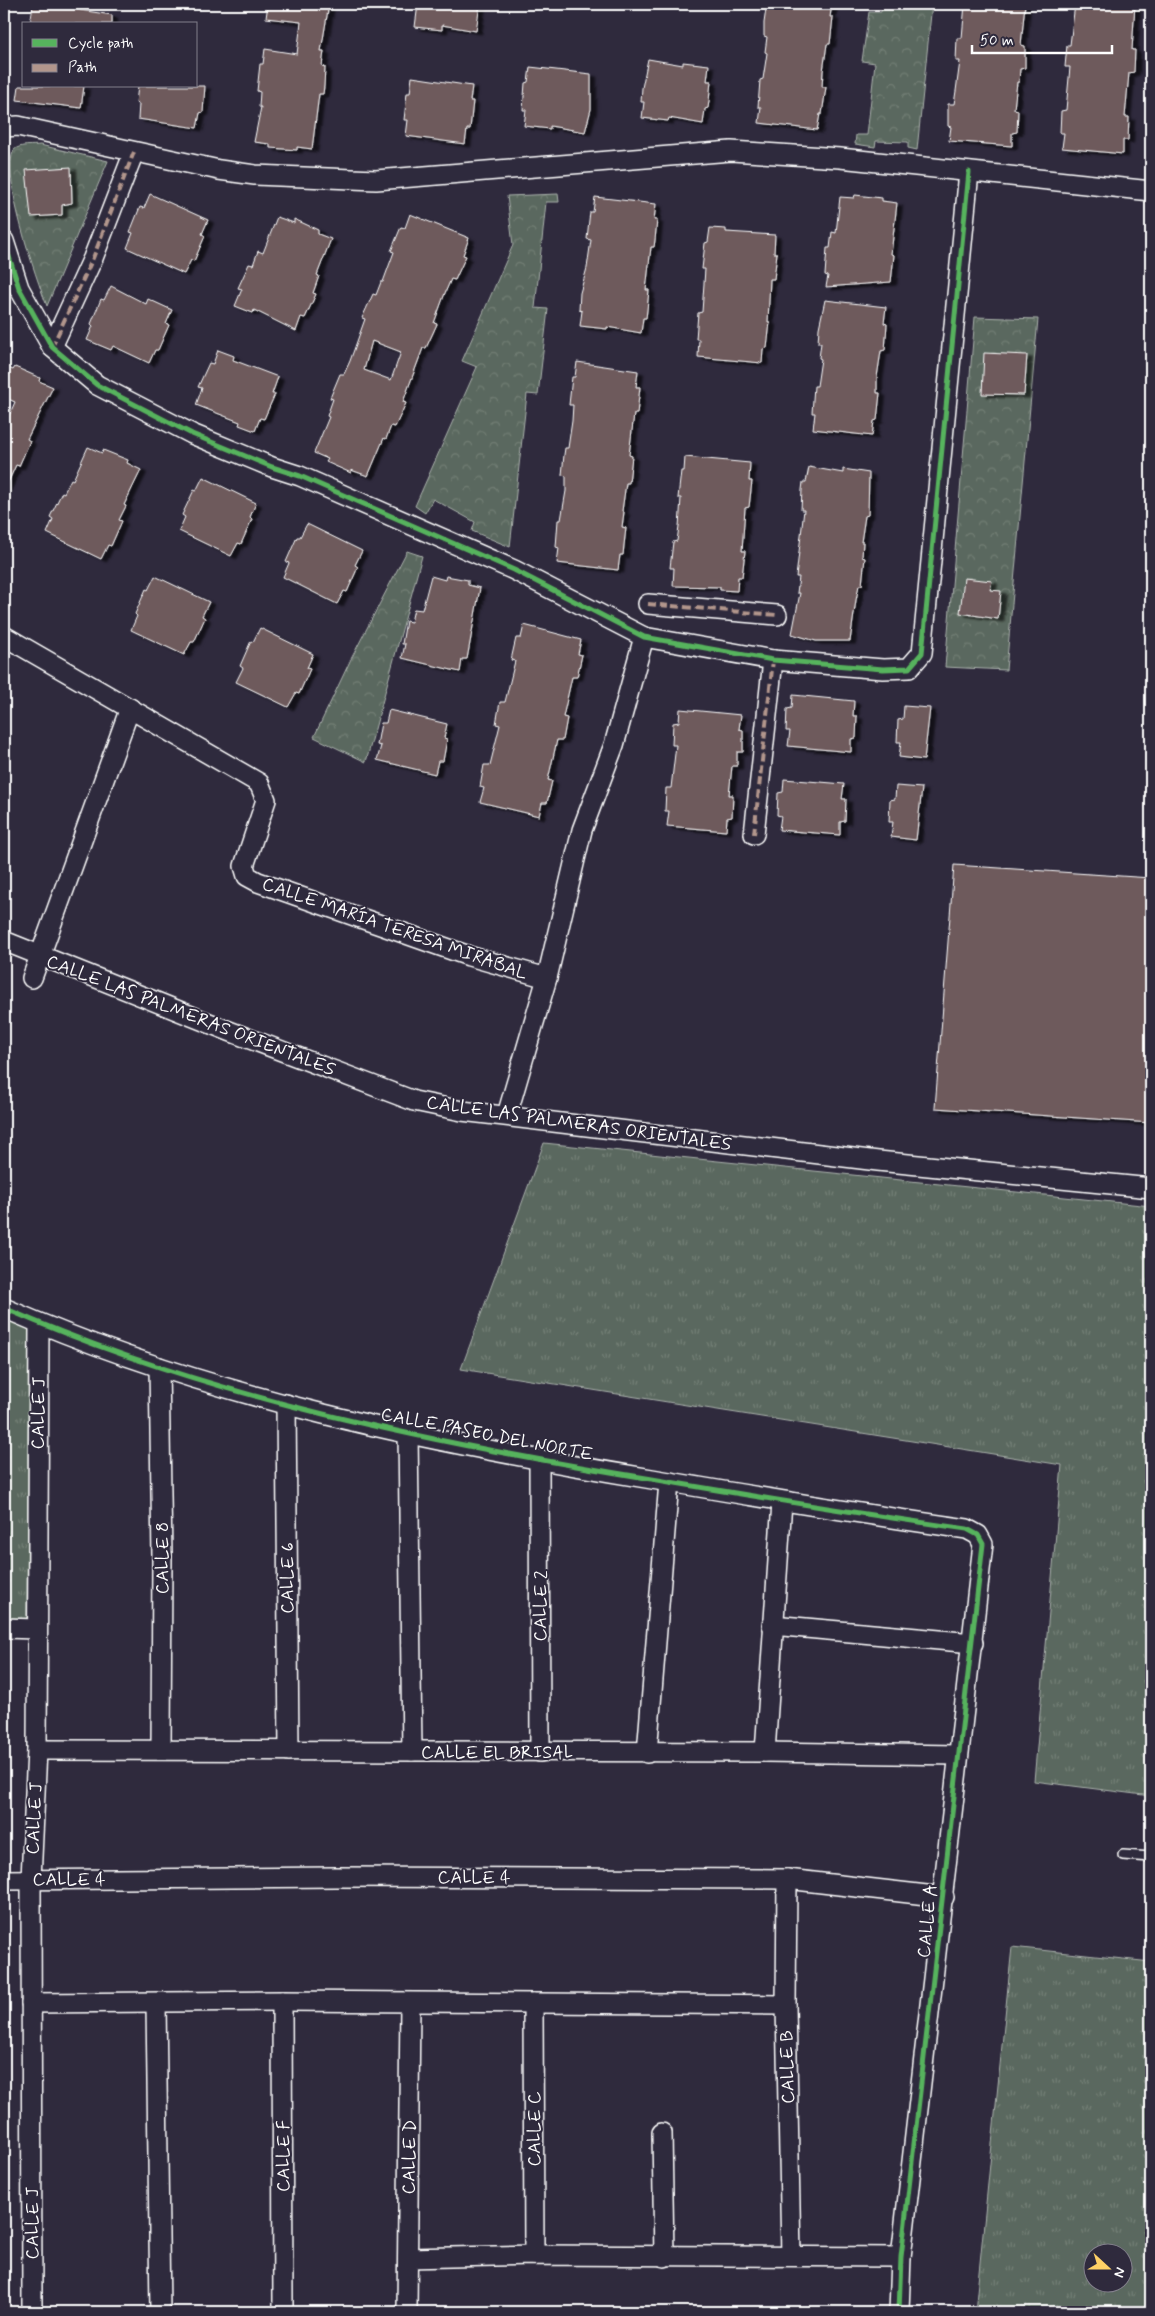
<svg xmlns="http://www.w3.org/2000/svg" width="1155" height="2316" viewBox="0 0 1155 2316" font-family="Mynerve,sans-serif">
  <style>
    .grass { fill: url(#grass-tufts); stroke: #acb4ae; fill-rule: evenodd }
    .park { fill: url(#park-crowns); stroke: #acb4ae }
    .building { fill: #6e5a5c; stroke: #fff; fill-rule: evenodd; filter: url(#shadow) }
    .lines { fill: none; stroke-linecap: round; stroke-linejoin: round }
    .service-casing { stroke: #fff; stroke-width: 12 }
    .minor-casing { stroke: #fff; stroke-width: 22 }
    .service { stroke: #2f2a3d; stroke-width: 9 }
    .minor { stroke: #2f2a3d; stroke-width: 19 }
    .quiet { stroke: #b2968c; stroke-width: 4; stroke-dasharray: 8 4; stroke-linecap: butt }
    .cycleway-casing { stroke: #2f2a3d; stroke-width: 8 }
    .cycleway { stroke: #56b35d; stroke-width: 5 }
    .labels { text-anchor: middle; stroke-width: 4; stroke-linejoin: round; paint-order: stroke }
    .street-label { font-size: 18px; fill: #fff; stroke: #2f2a3d }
  </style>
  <defs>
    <pattern id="grass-tufts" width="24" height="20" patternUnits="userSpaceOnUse" patternTransform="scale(1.25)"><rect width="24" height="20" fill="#5a685e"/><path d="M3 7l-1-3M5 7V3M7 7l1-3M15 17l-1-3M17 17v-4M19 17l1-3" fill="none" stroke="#737f76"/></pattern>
    <pattern id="park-crowns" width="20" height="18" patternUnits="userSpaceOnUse" patternTransform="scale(1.25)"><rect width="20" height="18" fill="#5a685e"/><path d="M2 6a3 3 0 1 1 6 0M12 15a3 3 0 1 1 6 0" fill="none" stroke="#737f76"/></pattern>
    <filter id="shadow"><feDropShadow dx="5.5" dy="3" stdDeviation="1" flood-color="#0009"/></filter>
  </defs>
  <rect width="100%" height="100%" fill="#2f2a3d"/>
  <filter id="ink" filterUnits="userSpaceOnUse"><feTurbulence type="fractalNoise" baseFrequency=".02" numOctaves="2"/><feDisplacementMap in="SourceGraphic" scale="10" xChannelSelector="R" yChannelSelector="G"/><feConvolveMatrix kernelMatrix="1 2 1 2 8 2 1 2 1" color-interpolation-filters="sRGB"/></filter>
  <g filter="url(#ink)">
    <g class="grass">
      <polygon points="544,1143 1151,1206 1151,1796 1034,1781 1062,1465 461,1369"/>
      <polygon points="4,1319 29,1329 27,1620 4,1619"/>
      <path d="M1012,1947L1151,1962V2312H975ZM1092,2254H1122V2284H1092Z"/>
    </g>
    <g class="park">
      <polygon points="882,4 932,4 917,150 908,148 908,142 876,141 875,147 855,144 856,135 867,135 875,63 862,61 869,12 881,12"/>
      <path d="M40,145L108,161L47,306C36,278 0,174 14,150C20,144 33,146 40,145Z"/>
      <polygon points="558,194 559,202 546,202 535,308 548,309 538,395 527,394 510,547 472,531 475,522 433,499 425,513 415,506 477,367 462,361 513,245 507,196"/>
      <polygon points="975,317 1038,319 1006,670 945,667"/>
      <polygon points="407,551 422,556 366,762 314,737 351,659"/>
    </g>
    <g class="building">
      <polygon points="53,4 80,7 80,10 112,15 112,24 30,24 33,6 52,8"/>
      <polygon points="268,4 329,4 321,51 324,51 322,66 325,67 324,86 323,94 319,94 312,149 297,147 297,150 270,148 270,144 254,142 261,107 259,107 260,92 257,91 260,64 263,64 265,49 297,54 301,22 266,18"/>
      <polygon points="418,4 480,4 476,31 442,25 442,30 415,27"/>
      <polygon points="770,4 832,4 830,17 833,17 830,44 827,44 823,71 822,87 826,87 822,114 820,114 817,130 759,123 761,107 758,107 760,80 763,79 767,53 765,52 767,37 764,36 764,23 766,9 769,9"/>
      <polygon points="965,4 1025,4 1021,45 1025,46 1025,68 1020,69 1019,82 1017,82 1014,109 1018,110 1017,132 1012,133 1012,146 949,141 951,127 948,126 948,104 954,104 956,91 960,61 956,61 957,38 962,38"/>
      <polygon points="1075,4 1135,4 1132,50 1135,50 1134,72 1129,73 1125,117 1129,117 1128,140 1123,140 1123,154 1062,148 1064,133 1060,133 1061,111 1066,110 1070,67 1065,67 1067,45 1070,45"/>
      <polygon points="648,59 683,65 683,62 709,65 707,81 711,81 709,101 708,108 705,109 703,124 669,118 668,121 642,118 644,102 641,102 642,88"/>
      <polygon points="530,67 591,74 591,109 585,132 550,126 550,129 524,126 526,110 523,110 525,83 528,82"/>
      <polygon points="412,77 472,86 470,101 473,101 470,129 467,129 465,144 406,136 408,120 404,120 407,93 410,93"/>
      <polygon points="19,86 84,86 81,108 17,100"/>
      <polygon points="138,86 205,86 203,112 200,113 197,128 138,119 139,104 136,103"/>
      <polygon points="71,167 72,203 62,205 62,215 31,217 26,170"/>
      <polygon points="150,194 208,220 202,234 205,236 194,261 191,260 184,274 127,248 133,233 130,232 140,207 144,208"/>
      <polygon points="855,195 882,198 882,201 897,203 891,254 894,255 891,282 826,287 828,276 825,275 827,248 830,248 832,232 836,233 840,197 854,198"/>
      <polygon points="595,197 656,204 654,220 657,220 655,240 654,247 651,247 646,290 649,290 647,310 646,318 643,318 641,333 607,327 607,329 580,326 582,311 579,310 580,293 587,268 591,240 587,239 589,220 590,212 593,212"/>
      <path d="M410,214L469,238L463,255L466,256L455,280L451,279L445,293L434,323L437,324L426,348H423L403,402L406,403L395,427L391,426L386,439L384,438L368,476L351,470V473L326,462L328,459L314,453L329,417L327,416L333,399L330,398L340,374H344L350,361L365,319L362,318L373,294L376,295L381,282H383L394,252L391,251L401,227L405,228ZM372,341L401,352L391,380L364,370Z"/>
      <polygon points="277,217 294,223 294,219 318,230 318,234 331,239 317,275 319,276 313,293 316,294 305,318 301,317 296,331 254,310 253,313 235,306 242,289 238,288 249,264 253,265 258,251 263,253"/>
      <polygon points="710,228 726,229 726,232 775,235 774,253 777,253 774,279 770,279 768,322 770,322 767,348 763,349 762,363 698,357 699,339 696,339 698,313 702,312 705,269 702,269 705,243 708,242"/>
      <polygon points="111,286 146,304 148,299 172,310 166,324 169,325 158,350 155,350 149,363 113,346 111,350 87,340 93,326 91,324 101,299 104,300"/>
      <polygon points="825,300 886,307 884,323 887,324 885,350 881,351 877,377 877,393 880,393 877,420 874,421 872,436 813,429 815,413 812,413 814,386 817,386 821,359 819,358 821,343 818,343 819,328"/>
      <polygon points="218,350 234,356 233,360 278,377 272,394 275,394 264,419 260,418 255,431 239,425 240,422 196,405 202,388 198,387 209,363 213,364"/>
      <polygon points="984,353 1027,355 1024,395 982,394"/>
      <polygon points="577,362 638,371 636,387 640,387 637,414 634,414 629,455 632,456 629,483 626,483 622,511 624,512 622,527 626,528 624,545 623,555 620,555 618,570 557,563 559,548 556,547 558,520 561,520 566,491 566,476 562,475 564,455 565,448 568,448 572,421 573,405 569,405 572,377 575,377"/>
      <polygon points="4,366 13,370 15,367 40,378 39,381 53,387 27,439 30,441 19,466 16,465 4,491 4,427 15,402 4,397"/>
      <polygon points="88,447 102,453 103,450 128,460 127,463 141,470 124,505 126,506 119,520 122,521 111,546 108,545 101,559 47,533 53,519 50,517 62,492 64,493 71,479 73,480"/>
      <polygon points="685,457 750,463 749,481 752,481 749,507 745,508 742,551 745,551 742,577 738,577 737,591 720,590 720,587 673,586 674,568 670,568 673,542 677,541 679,527 681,498 678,498 681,471 684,471"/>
      <polygon points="809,467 843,473 843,469 869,473 868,515 865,516 861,542 863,542 862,557 865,558 863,575 862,585 859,585 856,600 850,641 816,641 792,634 800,593 797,593 799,577 796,577 804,510 801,510 802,490 803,482 806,482"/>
      <polygon points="203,477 256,503 250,517 252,519 241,544 238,543 231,556 179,531 185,517 182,515 194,490 196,491"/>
      <polygon points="307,524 362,551 355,565 358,567 347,592 344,591 337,604 283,577 289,563 286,562 297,537 300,537"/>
      <polygon points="155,576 209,602 202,616 205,618 194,642 191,642 184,655 131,630 137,616 135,614 146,589 148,590"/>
      <polygon points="431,576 445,580 446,576 468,580 468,585 480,588 467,659 462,659 460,672 402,658 405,644 402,644 406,621 411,622 414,609 422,610"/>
      <polygon points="964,578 992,581 990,590 1001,591 998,619 960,613"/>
      <polygon points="524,625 581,640 578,654 582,655 577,677 572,677 563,717 567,718 563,740 557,740 548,780 552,781 547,803 542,803 539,816 480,802 484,788 480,787 484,765 490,765 500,725 496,724 500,702 505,702 515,661 511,660 516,638 521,638"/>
      <polygon points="260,628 313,654 307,668 310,669 299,694 296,693 288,707 236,682 243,668 240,666 251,641 253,642"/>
      <polygon points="793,695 854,701 853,716 857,716 856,738 851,739 851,752 788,746 790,731 786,731 787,709 792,708"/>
      <polygon points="904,706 930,708 924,760 899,757 901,742 897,742 898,720 903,719"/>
      <polygon points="680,709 741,715 739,729 743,730 743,752 737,752 737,766 732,766 729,795 733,795 732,817 727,818 726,831 667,826 669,811 665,811 666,788 671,788 676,745 672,745 673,723 679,722"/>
      <polygon points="389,710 447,724 444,738 447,739 443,761 438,761 435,774 377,760 381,746 377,745 381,723 386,723"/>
      <polygon points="784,779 844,784 842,799 846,799 845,821 840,822 840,835 779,830 781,816 777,815 778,793 783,792"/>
      <polygon points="896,786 922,788 916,840 891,837 893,822 889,822 890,800 895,799"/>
      <polygon points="954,865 1151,878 1151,1123 935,1108"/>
    </g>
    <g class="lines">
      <defs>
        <polyline id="service" points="1123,1855 1151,1857"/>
        <g id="minor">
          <polyline points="4,127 18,126 219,170 255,175 376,180 731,151 840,158 1151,191"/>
          <polyline points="4,241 19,288 52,347 97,385 192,434 272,467 300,476 514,570 644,637 773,660 883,669 909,668 922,653 969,172"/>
          <polyline points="52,347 93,258 134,152"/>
          <polyline points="648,604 777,615"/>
          <polyline points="4,636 259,783 266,800 244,866 247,876 258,882 469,956 547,978"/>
          <polyline points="754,834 773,660"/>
          <polyline points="4,941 229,1031 414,1101 462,1111 878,1161 1151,1188"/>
          <polyline points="32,978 130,708"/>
          <polyline points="507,1115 547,978 582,830 614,745 644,637"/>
          <path d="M4,1308C209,1398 432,1443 652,1479C757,1497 862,1514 967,1529L978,1535L983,1544L901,2257L899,2312"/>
          <polyline points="159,1367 162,1556 161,1750"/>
          <polyline points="286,1404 289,1751"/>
          <polyline points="408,1433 412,1751"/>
          <polyline points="539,1461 540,1752"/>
          <polyline points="772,1625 973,1643"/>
          <polyline points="4,1628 36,1629"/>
          <polyline points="37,1750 765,1752 957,1755"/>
          <polyline points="765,1752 782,1502"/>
          <polyline points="647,1753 669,1482"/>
          <polyline points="787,1879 786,2005 791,2256"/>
          <polyline points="4,1880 336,1877 787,1879 944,1897"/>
          <polyline points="282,2001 283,2312"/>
          <polyline points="31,2003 282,2001 786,2005"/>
          <polyline points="156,2003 160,2312"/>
          <polyline points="533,2003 534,2255"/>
          <polyline points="662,2133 664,2257"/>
          <polyline points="408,2258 534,2255 901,2257"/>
          <polyline points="32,2312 31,1879 37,1750 39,1324"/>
          <polyline points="407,2312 410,2003"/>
        </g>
      </defs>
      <use href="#service" class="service-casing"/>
      <use href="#minor" class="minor-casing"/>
      <use href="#service" class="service"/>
      <use href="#minor" class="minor"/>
      <g class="quiet">
        <polyline points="52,347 93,258 134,152"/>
        <polyline points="648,604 777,615"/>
        <polyline points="754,834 773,660"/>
      </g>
      <defs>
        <g id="cycleway">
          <polyline points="4,241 19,288 52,347 97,385 192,434 272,467 300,476 514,570 644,637 773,660 883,669 909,668 922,653 969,172"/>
          <path d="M4,1308C209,1398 432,1443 652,1479C757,1497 862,1514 967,1529L978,1535L983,1544L901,2257L899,2312"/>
        </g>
      </defs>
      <use href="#cycleway" class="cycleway-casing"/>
      <use href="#cycleway" class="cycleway"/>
    </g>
  </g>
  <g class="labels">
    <g class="street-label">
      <text transform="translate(395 928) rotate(19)" y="6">CALLE MARÍA TERESA MIRABAL</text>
      <text transform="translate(191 1015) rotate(21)" y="6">CALLE LAS PALMERAS ORIENTALES</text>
      <text transform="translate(579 1123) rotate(8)" y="6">CALLE LAS PALMERAS ORIENTALES</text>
      <text transform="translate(38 1413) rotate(-89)" y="6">CALLE J</text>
      <text transform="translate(487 1434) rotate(11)" y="6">CALLE PASEO DEL NORTE</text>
      <text transform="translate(162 1558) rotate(-90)" y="6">CALLE 8</text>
      <text transform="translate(287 1578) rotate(-90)" y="6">CALLE 6</text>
      <text transform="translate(540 1606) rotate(-90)" y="6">CALLE 2</text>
      <text x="497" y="1758">CALLE EL BRISAL</text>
      <text transform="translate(34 1818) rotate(-87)" y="6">CALLE J</text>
      <text x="474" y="1883">CALLE 4</text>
      <text x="69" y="1885">CALLE 4</text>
      <text transform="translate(927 1921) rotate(-84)" y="6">CALLE A</text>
      <text transform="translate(787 2067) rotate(-91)" y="6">CALLE B</text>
      <text transform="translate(534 2129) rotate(-90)" y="6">CALLE C</text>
      <text transform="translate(283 2156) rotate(-90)" y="6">CALLE F</text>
      <text transform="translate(409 2157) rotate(-89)" y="6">CALLE D</text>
      <text transform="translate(32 2223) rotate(-90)" y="6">CALLE J</text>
    </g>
  </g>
  <rect width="1155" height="2316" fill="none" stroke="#2f2a3d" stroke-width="20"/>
  <rect x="10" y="10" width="1135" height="2296" fill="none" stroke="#fff" stroke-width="2" filter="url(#ink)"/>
  <rect x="22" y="22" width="175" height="65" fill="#2f2a3d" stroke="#827f8b"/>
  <rect x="32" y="39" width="25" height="8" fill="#56b35d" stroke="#827f8b"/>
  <text x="68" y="48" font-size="15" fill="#ffffff">Cycle path</text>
  <rect x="32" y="64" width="25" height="8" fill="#b2968c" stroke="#827f8b"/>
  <text x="68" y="72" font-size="15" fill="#ffffff">Path</text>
  <g transform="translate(1108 2268) rotate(111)"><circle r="24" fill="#2f2a3d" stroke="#827f8b"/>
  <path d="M0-4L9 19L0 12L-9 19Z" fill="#ffd166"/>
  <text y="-8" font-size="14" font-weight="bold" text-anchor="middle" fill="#ffffff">N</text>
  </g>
  <path d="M972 45v8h140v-8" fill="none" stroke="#ffffff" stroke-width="2.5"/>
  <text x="980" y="45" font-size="15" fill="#ffffff" stroke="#2f2a3d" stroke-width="4" paint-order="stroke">50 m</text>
</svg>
